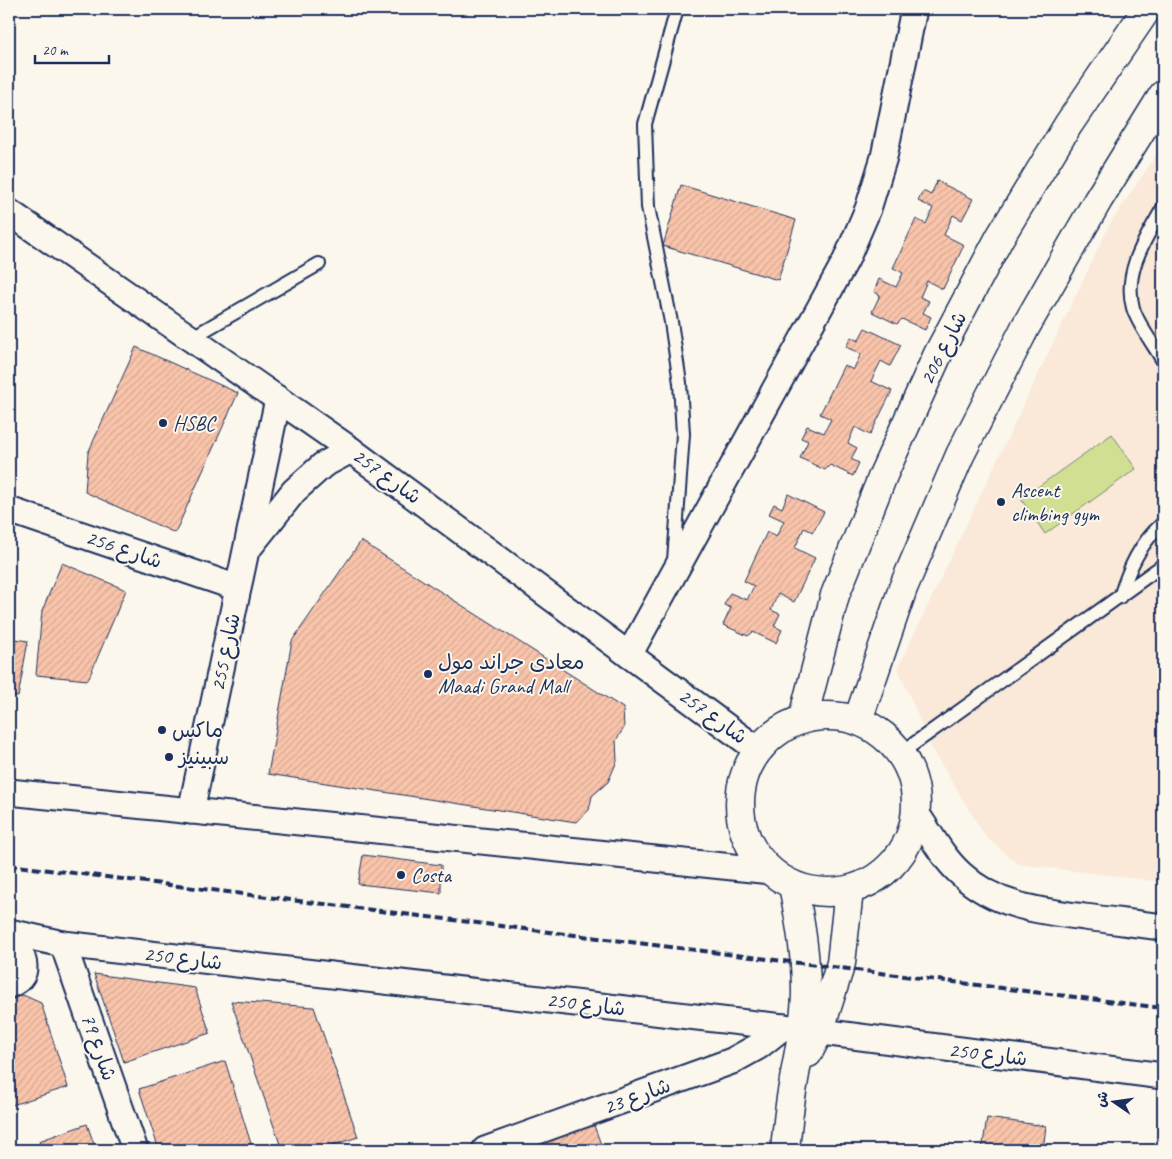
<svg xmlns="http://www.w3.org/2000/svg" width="1172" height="1159" viewBox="0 0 1172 1159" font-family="Caveat,'Playpen Sans Arabic',sans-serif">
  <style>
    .built { fill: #fae8d8 }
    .park { fill: #d1df93; stroke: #768778 }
    .building { fill: url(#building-hatch); stroke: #1b2f5e }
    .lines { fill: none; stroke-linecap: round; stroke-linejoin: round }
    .lane-casing { stroke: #1b2f5e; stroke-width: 16 }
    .street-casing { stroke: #1b2f5e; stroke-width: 29 }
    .secondary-casing { stroke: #1b2f5e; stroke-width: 31 }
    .lane { stroke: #fbf7ec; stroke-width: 12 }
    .street { stroke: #fbf7ec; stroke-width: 25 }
    .secondary { stroke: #fbf7ec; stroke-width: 28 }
    .rail { stroke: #1b2f5e; stroke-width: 4; stroke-dasharray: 8 4; stroke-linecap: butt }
    .poi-dot { fill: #1b2f5e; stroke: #fbf7ec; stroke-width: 2 }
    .labels { text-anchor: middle; stroke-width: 4; stroke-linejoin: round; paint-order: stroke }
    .street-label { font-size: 21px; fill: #1b2f5e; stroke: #fbf7ec }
    .poi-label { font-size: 21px; fill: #1b2f5e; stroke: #fbf7ec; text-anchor: start }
  </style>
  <defs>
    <pattern id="building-hatch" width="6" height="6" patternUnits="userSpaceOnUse" patternTransform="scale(1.25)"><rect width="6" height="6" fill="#f9c4aa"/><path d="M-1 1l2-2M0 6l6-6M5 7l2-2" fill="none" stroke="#d5a995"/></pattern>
  </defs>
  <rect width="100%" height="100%" fill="#fbf7ec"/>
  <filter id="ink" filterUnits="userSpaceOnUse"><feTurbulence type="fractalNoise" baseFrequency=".02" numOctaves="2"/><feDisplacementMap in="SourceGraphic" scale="10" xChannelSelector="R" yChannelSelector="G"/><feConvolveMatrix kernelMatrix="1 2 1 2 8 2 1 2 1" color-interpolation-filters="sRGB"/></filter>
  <g filter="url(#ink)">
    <polygon class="built" points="1163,145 1163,882 1018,864 986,837 933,751 898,668 1110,224"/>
    <polygon class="park" points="1112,434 1136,469 1045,534 1021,499"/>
    <g class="building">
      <polygon points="937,181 973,199 962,220 953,215 944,235 964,245 943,289 927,281 920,297 929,301 923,313 931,317 925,330 902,319 897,324 872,312 880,295 874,292 879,279 896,287 903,273 893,268 916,219 926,224 933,208 918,201 923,191 931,195"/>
      <polygon points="681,185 796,220 778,280 663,246"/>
      <polygon points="865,328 901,345 890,366 881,361 871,381 892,391 870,435 855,427 848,443 857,448 851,459 859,463 853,476 830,465 825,470 800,458 808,441 801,438 807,426 824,433 831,419 820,414 844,365 853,370 861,354 846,347 851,337 858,341"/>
      <polygon points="136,347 238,393 175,533 85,492 88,453"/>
      <polygon points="788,494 824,512 813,532 804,528 795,548 815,558 794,602 778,594 771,610 780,614 774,626 782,630 776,643 753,632 748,636 723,625 731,608 724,605 730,593 747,600 754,586 744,581 767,532 776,537 784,521 769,514 774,504 782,508"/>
      <polygon points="361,541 623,708 624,728 616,740 617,761 608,782 592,796 589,810 576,822 268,774 292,641"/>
      <polygon points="62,563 126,590 88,680 36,675 42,611"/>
      <polygon points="9,638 28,641 18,697 9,695"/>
      <polygon points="363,855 441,865 441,893 358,884"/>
      <polygon points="94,974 195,988 210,1033 124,1062"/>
      <polygon points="23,995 41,1003 68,1087 9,1106 9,1000"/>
      <polygon points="231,1001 314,1007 358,1137 318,1150 282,1150"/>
      <polygon points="225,1061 253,1150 159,1150 139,1089"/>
      <polygon points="987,1118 1046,1126 1043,1150 982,1150"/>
      <polygon points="592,1120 603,1150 514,1150"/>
      <polygon points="87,1124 96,1150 42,1150 39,1141"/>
    </g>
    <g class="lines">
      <defs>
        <g id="lane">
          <path d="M1163,208C1146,238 1123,271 1133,308C1138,325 1154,345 1163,361"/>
          <polyline points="191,338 319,264"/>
          <polyline points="674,561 683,434 680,383 671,322 648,207 645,124 677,9"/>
          <path d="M1120,597C1129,568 1140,543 1163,523"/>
          <polyline points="901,753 1163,565"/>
        </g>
        <g id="street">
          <polyline points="9,212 351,450 758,750"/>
          <polyline points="9,510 238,588"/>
          <polyline points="251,545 294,491 323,465 351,450"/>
          <polyline points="629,655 846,260 868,209 884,157 914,9"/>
          <polyline points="9,792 771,871"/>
          <polyline points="191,811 278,399"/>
          <path d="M916,813C930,833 942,857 961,874C995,906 1039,911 1084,917C1110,920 1137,924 1163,927"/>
          <polyline points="9,932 63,944 783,1027 1163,1076"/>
          <path d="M9,933C19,949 37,975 9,985"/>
          <polyline points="63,944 135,1150"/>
          <polyline points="485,1150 732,1061 759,1046 783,1027"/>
        </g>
        <g id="secondary">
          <circle cx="828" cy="804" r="88"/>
          <polyline points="803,718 835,595 884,473 938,354 1000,237 1068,125 1147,9"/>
          <polyline points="858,720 903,588 960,455 1026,326 1098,200 1163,95"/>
          <polyline points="808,1053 819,1032 841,963 849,890"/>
          <path d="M785,1150C787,1129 789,1107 793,1086C798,1054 806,1023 806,991C806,955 800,921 793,885"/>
        </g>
      </defs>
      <use href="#lane" class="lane-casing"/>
      <use href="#street" class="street-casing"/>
      <use href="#secondary" class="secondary-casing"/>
      <use href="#lane" class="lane"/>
      <use href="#street" class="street"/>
      <use href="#secondary" class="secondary"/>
      <polyline class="rail" points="9,865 1163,1008"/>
    </g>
  </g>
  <g class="poi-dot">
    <circle cx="163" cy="423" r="5"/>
    <circle cx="1001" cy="502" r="5"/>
    <circle cx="428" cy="674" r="5"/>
    <circle cx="162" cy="730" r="5"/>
    <circle cx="169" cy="757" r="5"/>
    <circle cx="401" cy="875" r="5"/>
  </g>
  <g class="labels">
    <g class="street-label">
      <text transform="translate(943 348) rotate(-63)" y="7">شارع 206</text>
      <text transform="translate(387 476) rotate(36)" y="7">شارع 257</text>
      <text transform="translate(124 549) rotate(19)" y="7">شارع 256</text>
      <text transform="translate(225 652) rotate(-78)" y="7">شارع 255</text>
      <text transform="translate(713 716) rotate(36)" y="7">شارع 257</text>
      <text transform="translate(183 958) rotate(7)" y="7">شارع 250</text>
      <text transform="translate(586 1004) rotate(7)" y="7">شارع 250</text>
      <text transform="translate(99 1047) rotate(71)" y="7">شارع 79</text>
      <text transform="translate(988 1054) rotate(7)" y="7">شارع 250</text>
      <text transform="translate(637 1096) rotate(-20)" y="7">شارع 23</text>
    </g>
    <g class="poi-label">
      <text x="173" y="430">HSBC</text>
      <text x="1011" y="497">Ascent<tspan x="1011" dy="24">climbing gym</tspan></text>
      <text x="438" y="669">معادى جراند مول<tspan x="438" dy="24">Maadi Grand Mall</tspan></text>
      <text x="172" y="737">ماكس</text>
      <text x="179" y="764">سبينيز</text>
      <text x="411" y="882">Costa</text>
    </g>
  </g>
  <rect width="1172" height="1159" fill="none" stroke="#fbf7ec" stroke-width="30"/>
  <rect x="15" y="15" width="1142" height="1129" fill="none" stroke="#1b2f5e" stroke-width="2" filter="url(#ink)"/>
  <g transform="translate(1114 1102) rotate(283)" stroke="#fbf7ec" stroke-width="4" paint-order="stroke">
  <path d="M0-4L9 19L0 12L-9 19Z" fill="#1b2f5e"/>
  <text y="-8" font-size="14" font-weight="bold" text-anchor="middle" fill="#1b2f5e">ش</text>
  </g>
  <path d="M35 55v8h74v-8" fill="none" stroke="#1b2f5e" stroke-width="2.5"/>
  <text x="42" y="55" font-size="15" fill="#1b2f5e" stroke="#fbf7ec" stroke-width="4" paint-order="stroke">20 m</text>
</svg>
